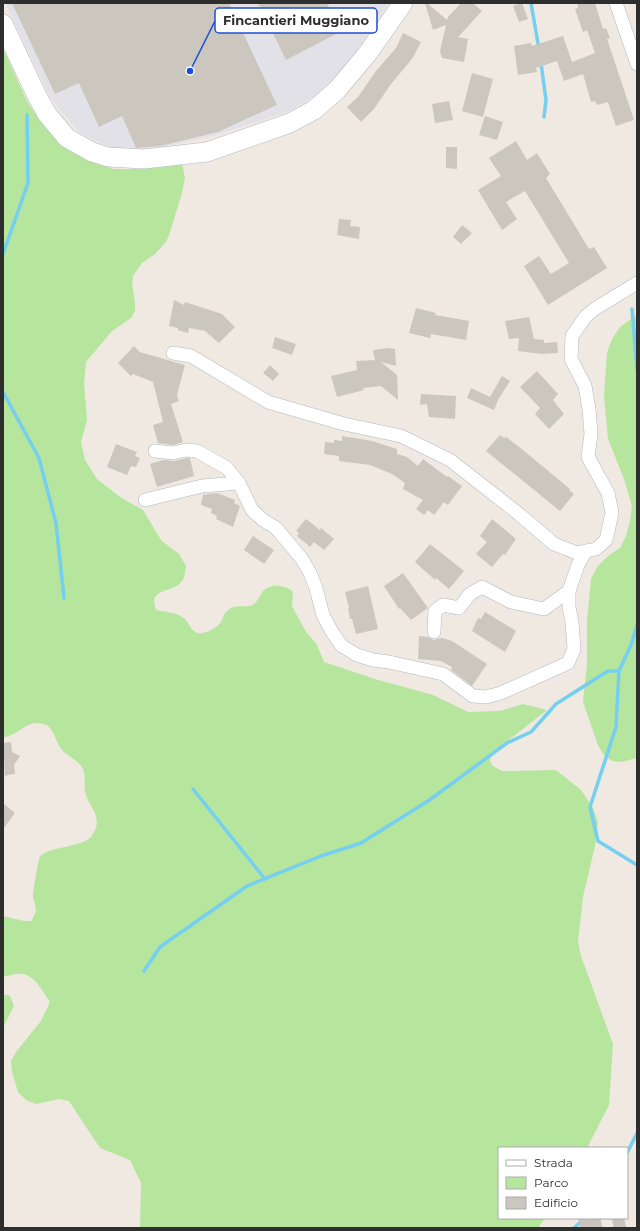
<svg xmlns="http://www.w3.org/2000/svg" width="640" height="1231" viewBox="0 0 640 1231" font-family="Montserrat,sans-serif">
  <style>
    .industrial { fill: #e3e1e8 }
    .green { fill: #b6e59e }
    .lines { fill: none; stroke-linecap: round; stroke-linejoin: round }
    .stream { stroke: #75cff0; stroke-width: 3.5 }
    .building { fill: #cbc7bf }
    .motorway-tunnel { stroke: #c8c4bd; stroke-width: 22; stroke-dasharray: 22 11; stroke-linecap: butt }
    .minor-casing { stroke: #b4b7c1; stroke-width: 14 }
    .secondary-casing { stroke: #b4b7c1; stroke-width: 20 }
    .minor { stroke: #fff; stroke-width: 13 }
    .secondary { stroke: #fff; stroke-width: 19 }
    .leader { fill: none; stroke: #1d4ed8; stroke-width: 1.5 }
    .callout-dot { fill: #1d4ed8; stroke: #fff; stroke-width: 1.5 }
    .callout { fill: #fff; stroke: #1d4ed8; stroke-width: 1.5 }
    .callout-label { font-size: 13px; text-anchor: middle; font-weight: bold; fill: #2e2e2e }
  </style>
  <rect width="100%" height="100%" fill="#efe9e1"/>
  <polygon class="industrial" points="5,3 389,3 356,53 328,88 290,111 217,135 137,153 107,146 81,134 51,99"/>
  <g class="green">
    <path d="M3,48L27,101L40,121L60,145L80,156L114,169H142L165,167L182,163L185,178L182,193L169,235L166,242L155,254L142,263L133,276L132,283L135,304V311L131,318L112,331L86,362L84,383L87,420L81,442L85,460L97,479L120,497L143,510L158,535L162,541L179,554L186,566C185,571 185,577 182,581C173,594 147,587 156,610C164,612 175,612 182,617C191,622 190,635 202,633C209,632 219,627 222,620C224,616 224,613 228,610C237,603 248,609 254,604C258,601 260,595 263,591C272,583 285,585 293,592L292,606L306,632L316,643L324,662L375,679L433,695L468,712L500,711L523,704L547,710L492,753L490,761L493,766L502,771L556,770L581,790L593,808L598,822L595,846L583,897L578,941L581,956L613,1044L609,1105L587,1148H499V1218H545L538,1228H140L141,1183L130,1160L100,1148L69,1101L59,1099L36,1104L26,1100L18,1092L12,1072L11,1061L16,1052L41,1021L50,1002C42,991 34,972 18,974C13,974 8,976 3,977V916L24,921H31C39,909 35,908 33,896C33,892 38,860 40,857C46,847 78,848 90,838C92,836 93,833 95,830C102,814 87,805 85,791C84,783 86,774 82,767C76,758 65,756 60,747C56,741 54,731 48,726C29,715 18,737 3,737Z"/>
    <polygon points="637,316 637,758 621,762 612,761 603,754 598,745 583,702 587,663 587,621 591,579 597,567 608,556 620,548 626,536 630,521 632,506 624,479 608,439 604,395 607,353 612,339 620,327 631,319"/>
    <polygon points="3,994 10,996 14,1006 3,1028"/>
  </g>
  <g class="lines">
    <g class="stream">
      <polyline points="531,3 539,49"/>
      <polyline points="541,63 546,100 544,117"/>
      <polyline points="3,254 28,183 27,115"/>
      <polyline points="632,309 637,369"/>
      <polyline points="3,392 39,458 56,523 64,598"/>
      <polyline points="637,625 631,645 619,671 616,727 590,807 598,841 637,865"/>
      <polyline points="193,789 265,879"/>
      <polyline points="144,971 160,947 247,886 321,856 361,843 428,801 507,743 531,732 556,704 600,676 608,671 619,671"/>
      <polyline points="627,1153 637,1133"/>
      <polyline points="574,1228 585,1218"/>
    </g>
  </g>
  <g class="building">
    <polygon points="12,3 229,3 277,105 218,132 160,146 136,148 122,116 99,127 79,83 55,94"/>
    <polygon points="258,3 327,3 340,32 286,60"/>
    <polygon points="425,3 427,3 447,20 448,17 461,3 473,3 482,11 458,37 468,39 464,62 442,58 440,51 446,25 433,30"/>
    <polygon points="522,3 528,19 519,22 513,6"/>
    <polygon points="577,3 595,3 603,29 606,28 610,38 607,39 634,120 616,126 608,102 597,105 595,101 591,102 583,74 564,81 557,61 536,68 537,72 518,75 514,46 531,43 532,46 563,36 572,62 595,53 587,30 583,32 575,9 578,8"/>
    <polygon points="403,33 421,42 412,59 391,84 374,109 361,122 347,107 358,97 376,71 396,48"/>
    <polygon points="472,73 493,79 483,117 462,111"/>
    <polygon points="449,101 453,120 435,123 432,104"/>
    <polygon points="485,116 503,122 497,140 479,135"/>
    <polygon points="516,141 527,160 537,153 550,174 546,178 589,249 594,247 607,268 548,305 524,266 539,256 551,274 569,263 525,191 506,202 517,219 502,230 478,190 501,176 489,158"/>
    <polygon points="446,147 457,147 457,169 446,168"/>
    <polygon points="339,219 351,220 350,226 360,227 359,239 337,235"/>
    <polygon points="462,225 472,233 461,244 453,237"/>
    <polygon points="174,300 184,305 185,302 222,314 235,327 219,343 205,331 189,328 188,333 178,330 178,328 169,326"/>
    <polygon points="416,308 436,313 435,315 469,321 466,340 431,334 430,338 409,333"/>
    <polygon points="529,317 534,339 544,340 544,343 557,342 558,353 542,354 518,351 519,338 509,339 505,321"/>
    <polygon points="275,337 296,344 292,355 272,348"/>
    <polygon points="134,346 140,352 185,365 177,395 179,401 171,404 183,442 173,445 158,443 153,425 163,422 153,382 133,374 131,376 118,363"/>
    <polygon points="389,348 395,349 396,366 381,362 397,375 398,400 381,386 363,388 364,390 337,397 331,376 357,370 356,361 375,360 373,350"/>
    <polygon points="270,365 279,374 273,381 263,373"/>
    <polygon points="537,371 558,394 553,400 564,414 549,429 535,414 540,408 520,387"/>
    <polygon points="502,376 510,381 498,400 494,410 467,398 471,388 490,397"/>
    <polygon points="421,394 456,396 455,419 429,417 427,404 420,405"/>
    <polygon points="500,435 504,438 506,437 518,446 570,489 569,490 574,494 560,511 486,451"/>
    <polygon points="342,436 372,441 397,449 397,454 407,457 418,466 423,459 447,477 448,476 462,486 448,505 444,502 434,515 428,510 424,515 416,509 423,500 403,489 405,483 392,474 370,465 339,461 339,456 324,454 325,442 334,443 334,440 342,441"/>
    <polygon points="116,444 137,452 135,456 140,458 136,467 131,466 127,475 107,467"/>
    <polygon points="187,458 190,458 194,476 157,487 150,464 163,460 175,461"/>
    <polygon points="217,493 235,500 234,503 240,506 233,527 216,519 217,516 211,513 212,509 201,505 203,494 206,495 207,494"/>
    <polygon points="306,519 320,530 321,528 334,539 324,550 314,542 310,547 297,536 299,533 296,531"/>
    <polygon points="492,519 516,539 505,555 503,554 492,567 476,554 487,542 480,536"/>
    <polygon points="253,536 274,550 264,564 244,550"/>
    <polygon points="430,544 464,571 449,589 436,578 435,580 415,562"/>
    <polygon points="403,573 428,608 411,620 400,608 399,609 384,586"/>
    <polygon points="368,586 378,629 356,634 352,619 350,619 348,608 349,608 345,592"/>
    <polygon points="485,612 516,631 505,652 472,631 478,618 481,619"/>
    <polygon points="419,636 428,637 433,640 442,638 452,641 487,664 472,686 451,670 452,667 441,661 418,659"/>
    <polygon points="11,742 12,752 20,756 14,765 15,774 7,775 5,777 4,758 3,758 3,743"/>
    <polygon points="3,803 15,813 3,829"/>
  </g>
  <g class="lines">
    <polyline class="motorway-tunnel" points="580,1228 624,1218"/>
    <defs>
      <g id="minor">
        <polyline points="616,3 637,64"/>
        <polyline points="173,353 191,356 268,402 344,424 401,436 450,460 519,514 554,544 577,553 596,549 606,540 612,513 608,493 588,457 591,434 589,409 585,386 571,359 572,336 586,316 596,308 637,283"/>
        <polyline points="155,451 173,453 186,450 197,451 227,468 239,483 252,510 263,520 276,528 302,559 310,573 316,588 323,615 332,632 342,646 357,655 373,660 389,662 443,674 473,696 486,697 501,693 568,663 574,649 572,622 569,607 569,591 578,565 586,551"/>
        <polyline points="145,500 202,486 239,483"/>
        <polyline points="434,632 435,611 443,605 459,608 470,594 482,587 511,602 544,609 569,591"/>
      </g>
      <polyline id="secondary" points="3,24 37,96 47,114 67,138 92,152 108,157 144,159 207,152 290,123 314,110 337,90 368,53 403,3"/>
    </defs>
    <use href="#minor" class="minor-casing"/>
    <use href="#secondary" class="secondary-casing"/>
    <use href="#minor" class="minor"/>
    <use href="#secondary" class="secondary"/>
  </g>
  <path class="leader" d="M190 71L215 21"/>
  <circle class="callout-dot" cx="190" cy="71" r="4"/>
  <rect class="callout" x="215" y="8" width="162" height="25" rx="4"/>
  <g class="callout-label">
    <text x="296" y="25">Fincantieri Muggiano</text>
  </g>
  <rect width="640" height="1231" fill="none" stroke="#2e2e2e" stroke-width="8"/>
  <rect x="498" y="1147" width="130" height="72" fill="#ffffff" stroke="#ababab"/>
  <rect x="506" y="1160" width="20" height="6" fill="#ffffff" stroke="#ababab"/>
  <text x="534" y="1167" font-size="12" fill="#2e2e2e">Strada</text>
  <rect x="506" y="1177" width="20" height="12" fill="#b6e59e" stroke="#ababab"/>
  <text x="534" y="1187" font-size="12" fill="#2e2e2e">Parco</text>
  <rect x="506" y="1197" width="20" height="12" fill="#cbc7bf" stroke="#ababab"/>
  <text x="534" y="1207" font-size="12" fill="#2e2e2e">Edificio</text>
</svg>
